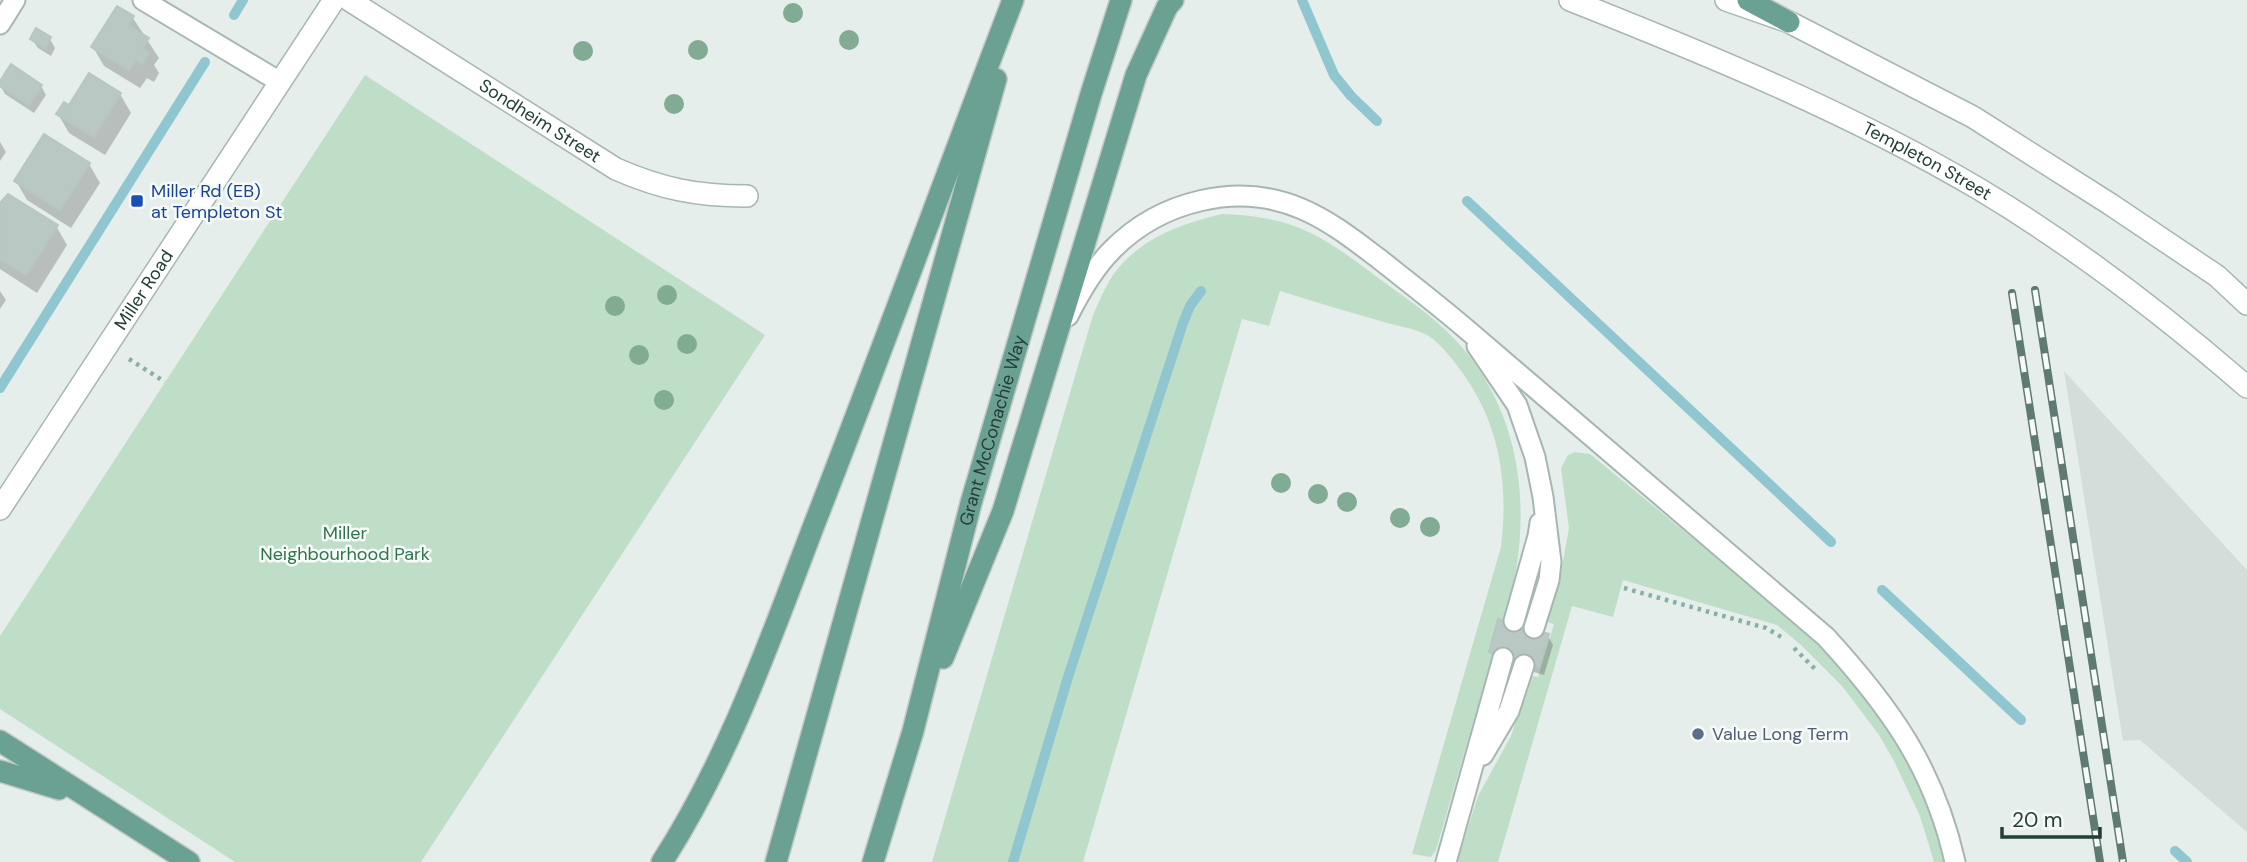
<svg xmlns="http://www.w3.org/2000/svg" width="2247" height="862" viewBox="0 0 2247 862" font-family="'DM Sans',sans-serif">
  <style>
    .built { fill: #d3ddd9 }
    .green { fill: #bfdec7 }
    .shadow { fill: #0003 }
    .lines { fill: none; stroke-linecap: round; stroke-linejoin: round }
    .stream { stroke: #8fc6d0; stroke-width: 10 }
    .building { fill: #bac8c3; stroke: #b7c7c1; stroke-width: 2 }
    .service-casing { stroke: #a7b6b1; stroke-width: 23 }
    .minor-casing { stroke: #a7b6b1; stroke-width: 24 }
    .tertiary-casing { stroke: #a7b6b1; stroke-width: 24 }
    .primary-casing { stroke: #c2c9c7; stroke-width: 24 }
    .path { stroke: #86b0a3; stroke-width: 4.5; stroke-dasharray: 3.5 5; stroke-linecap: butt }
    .service { stroke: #fff; stroke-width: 19 }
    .minor { stroke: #fff; stroke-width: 21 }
    .tertiary { stroke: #fff; stroke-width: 21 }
    .primary { stroke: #6ba193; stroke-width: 21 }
    .rail-casing { stroke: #5f7a73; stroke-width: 8 }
    .rail { stroke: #f6faf8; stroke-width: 5; stroke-dasharray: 16; stroke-linecap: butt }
    .tree { fill: #81ab92 }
    .transit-dot { fill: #1a4fb4; stroke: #f6faf8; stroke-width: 2.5 }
    .service-dot { fill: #5c6f8a; stroke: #f6faf8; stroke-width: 2.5 }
    .labels { text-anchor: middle; stroke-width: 5; stroke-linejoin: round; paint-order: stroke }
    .street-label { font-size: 18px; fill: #243f38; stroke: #f6faf8 }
    .transit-label { font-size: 18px; fill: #164399; stroke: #f6faf8; text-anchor: start }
    .park-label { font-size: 18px; fill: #30754a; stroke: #f6faf8 }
    .service-label { font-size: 18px; fill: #4e5e75; stroke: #f6faf8; text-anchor: start }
  </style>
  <rect width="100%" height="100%" fill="#e5eeea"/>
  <polygon class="built" points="2064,371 2247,570 2247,832 2140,740 2123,741"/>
  <g class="green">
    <polygon points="365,75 765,335 421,862 235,862 0,709 0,636"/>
    <path d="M1222,214C1298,217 1322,236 1381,280C1410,301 1443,323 1466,352C1528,429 1532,530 1504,621L1498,620L1489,652L1493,654L1436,850L1431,857L1412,854L1501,547C1509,479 1499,419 1456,364C1448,354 1437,340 1425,334C1413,328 1397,326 1384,322C1349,312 1315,302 1280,291L1269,326L1242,319L1083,862H932L1093,315C1099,302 1105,287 1113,275C1139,239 1180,224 1222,214Z"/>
    <path d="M1575,452L1590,454L1811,635C1863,685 1905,744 1932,811C1938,827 1942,845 1947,862H1934L1920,816L1894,761L1879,735L1842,686L1801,645L1777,625L1623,580L1613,617L1572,606L1498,862H1457L1478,796L1511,736L1531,676L1538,677L1554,624L1547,622L1560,578L1569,528L1561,468L1568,455Z"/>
  </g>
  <g class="shadow">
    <polygon points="133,18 159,58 154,65 159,73 154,82 147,78 140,88 104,66 93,47"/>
    <polygon points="32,39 50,39 55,48 51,56 38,48"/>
    <polygon points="0,85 41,86 46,95 34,113 5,94"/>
    <polygon points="120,94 131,113 105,155 69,133 58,114 70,108"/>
    <polygon points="0,142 6,152 0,161"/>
    <polygon points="89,164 100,183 71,228 27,200 16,181"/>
    <polygon points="0,205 56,226 67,245 37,293 0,269"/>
    <polygon points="0,291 6,300 0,309"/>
    <polygon points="1548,636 1553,645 1544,675 1496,661 1490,652"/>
  </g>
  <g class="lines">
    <g class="stream">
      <polyline points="1302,0 1334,75 1351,96 1377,121"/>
      <polyline points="234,15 243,0"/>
      <polyline points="1467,201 1831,542"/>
      <polyline points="0,388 205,62"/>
      <polyline points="1882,590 2021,720"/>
      <polyline points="2175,851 2187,862"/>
      <polyline points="1013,862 1068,677 1183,323 1190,306 1201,291"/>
    </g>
  </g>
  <g class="building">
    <polygon points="117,6 134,16 128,25 149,38 142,49 149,53 142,64 136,60 129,70 91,47"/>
    <polygon points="36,28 51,37 45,48 30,39"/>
    <polygon points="11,64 42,85 29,105 0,86 0,81"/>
    <polygon points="89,73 121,93 94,137 56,114 64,102 69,105"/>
    <polygon points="44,134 90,163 60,210 14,181"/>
    <polygon points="8,194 58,225 26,275 0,259 0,203"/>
    <polygon points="1498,619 1549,634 1539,667 1489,652"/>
  </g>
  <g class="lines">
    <defs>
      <g id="service">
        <polyline points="143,0 280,82"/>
        <polyline points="0,24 15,0"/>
        <path d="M1068,316C1079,294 1094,268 1112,250C1160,201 1238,181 1302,209C1330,221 1354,240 1378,258C1407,281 1437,304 1465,328L1826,637C1890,707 1934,768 1955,862"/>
        <polyline points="1477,346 1517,405 1535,457 1543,497 1551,562 1549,580 1534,628"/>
        <polyline points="1514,621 1538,536 1540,523"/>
        <polyline points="1483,755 1509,711 1524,665"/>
        <polyline points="1446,862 1503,658"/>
      </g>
      <g id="minor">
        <path id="s1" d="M349,0L616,169C662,189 697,196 747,196"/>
      </g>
      <g id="tertiary">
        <path id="s2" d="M1570,0C1709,55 1850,113 1979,189C2074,246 2163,314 2247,387"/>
        <polyline points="1726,0 1789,22 1973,117 2110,204 2217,276 2247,304"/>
        <path id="s3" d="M0,509L334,0"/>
      </g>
      <g id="primary">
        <polyline points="1748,0 1789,22"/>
        <polyline points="943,658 1003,511 1136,75 1167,7 1173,0"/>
        <polyline points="0,741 189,862"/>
        <polyline points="0,771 59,789"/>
        <path d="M662,862C729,758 770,640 814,525C882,351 946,175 1013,0"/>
        <polyline points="776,862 996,79"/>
        <path id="s4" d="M873,862L913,731L971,503L1091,94L1121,0"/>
      </g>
    </defs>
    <use href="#service" class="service-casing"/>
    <use href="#minor" class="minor-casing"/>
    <use href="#tertiary" class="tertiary-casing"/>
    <use href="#primary" class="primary-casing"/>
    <g class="path">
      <polyline points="129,359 165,382"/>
      <polyline points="1624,588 1766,628 1783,638"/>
      <polyline points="1794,648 1818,672"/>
    </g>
    <use href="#service" class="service"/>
    <use href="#minor" class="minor"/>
    <use href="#tertiary" class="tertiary"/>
    <use href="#primary" class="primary"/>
    <defs>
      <g id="rail">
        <polyline points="2035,290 2123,862"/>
        <polyline points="2012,293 2100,862"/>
      </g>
    </defs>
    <use href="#rail" class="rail-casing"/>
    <use href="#rail" class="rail"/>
  </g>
  <g class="tree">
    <circle cx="793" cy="13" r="10"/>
    <circle cx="849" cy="40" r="10"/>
    <circle cx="698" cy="50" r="10"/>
    <circle cx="583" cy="51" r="10"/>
    <circle cx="674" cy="104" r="10"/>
    <circle cx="667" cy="295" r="10"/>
    <circle cx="615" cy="306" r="10"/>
    <circle cx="687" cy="344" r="10"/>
    <circle cx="639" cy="355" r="10"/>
    <circle cx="664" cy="400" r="10"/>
    <circle cx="1281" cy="483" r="10"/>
    <circle cx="1318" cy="494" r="10"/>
    <circle cx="1347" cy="502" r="10"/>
    <circle cx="1400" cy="518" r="10"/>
    <circle cx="1430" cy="527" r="10"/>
  </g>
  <rect class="transit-dot" x="130" y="194" width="14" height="14" rx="3.5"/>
  <circle class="service-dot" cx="1698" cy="734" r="7"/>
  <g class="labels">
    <g class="street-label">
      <text dy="6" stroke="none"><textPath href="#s1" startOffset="226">Sondheim Street</textPath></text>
      <text dy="6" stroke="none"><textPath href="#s2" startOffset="392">Templeton Street</textPath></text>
      <text dy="6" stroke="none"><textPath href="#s3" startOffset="262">Miller Road</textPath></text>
      <text dy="6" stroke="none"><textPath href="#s4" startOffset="448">Grant McConachie Way</textPath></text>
    </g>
    <g class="transit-label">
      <text x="151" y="197">Miller Rd (EB)<tspan x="151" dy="21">at Templeton St</tspan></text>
    </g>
    <g class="park-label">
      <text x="345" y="539">Miller<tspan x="345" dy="21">Neighbourhood Park</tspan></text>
    </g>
    <g class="service-label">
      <text x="1712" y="740">Value Long Term</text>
    </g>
  </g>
  <path d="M2002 827v10h98v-10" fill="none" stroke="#243f38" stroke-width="3.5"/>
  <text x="2012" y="827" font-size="21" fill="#243f38" stroke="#f6faf8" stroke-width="5" paint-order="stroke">20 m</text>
</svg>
